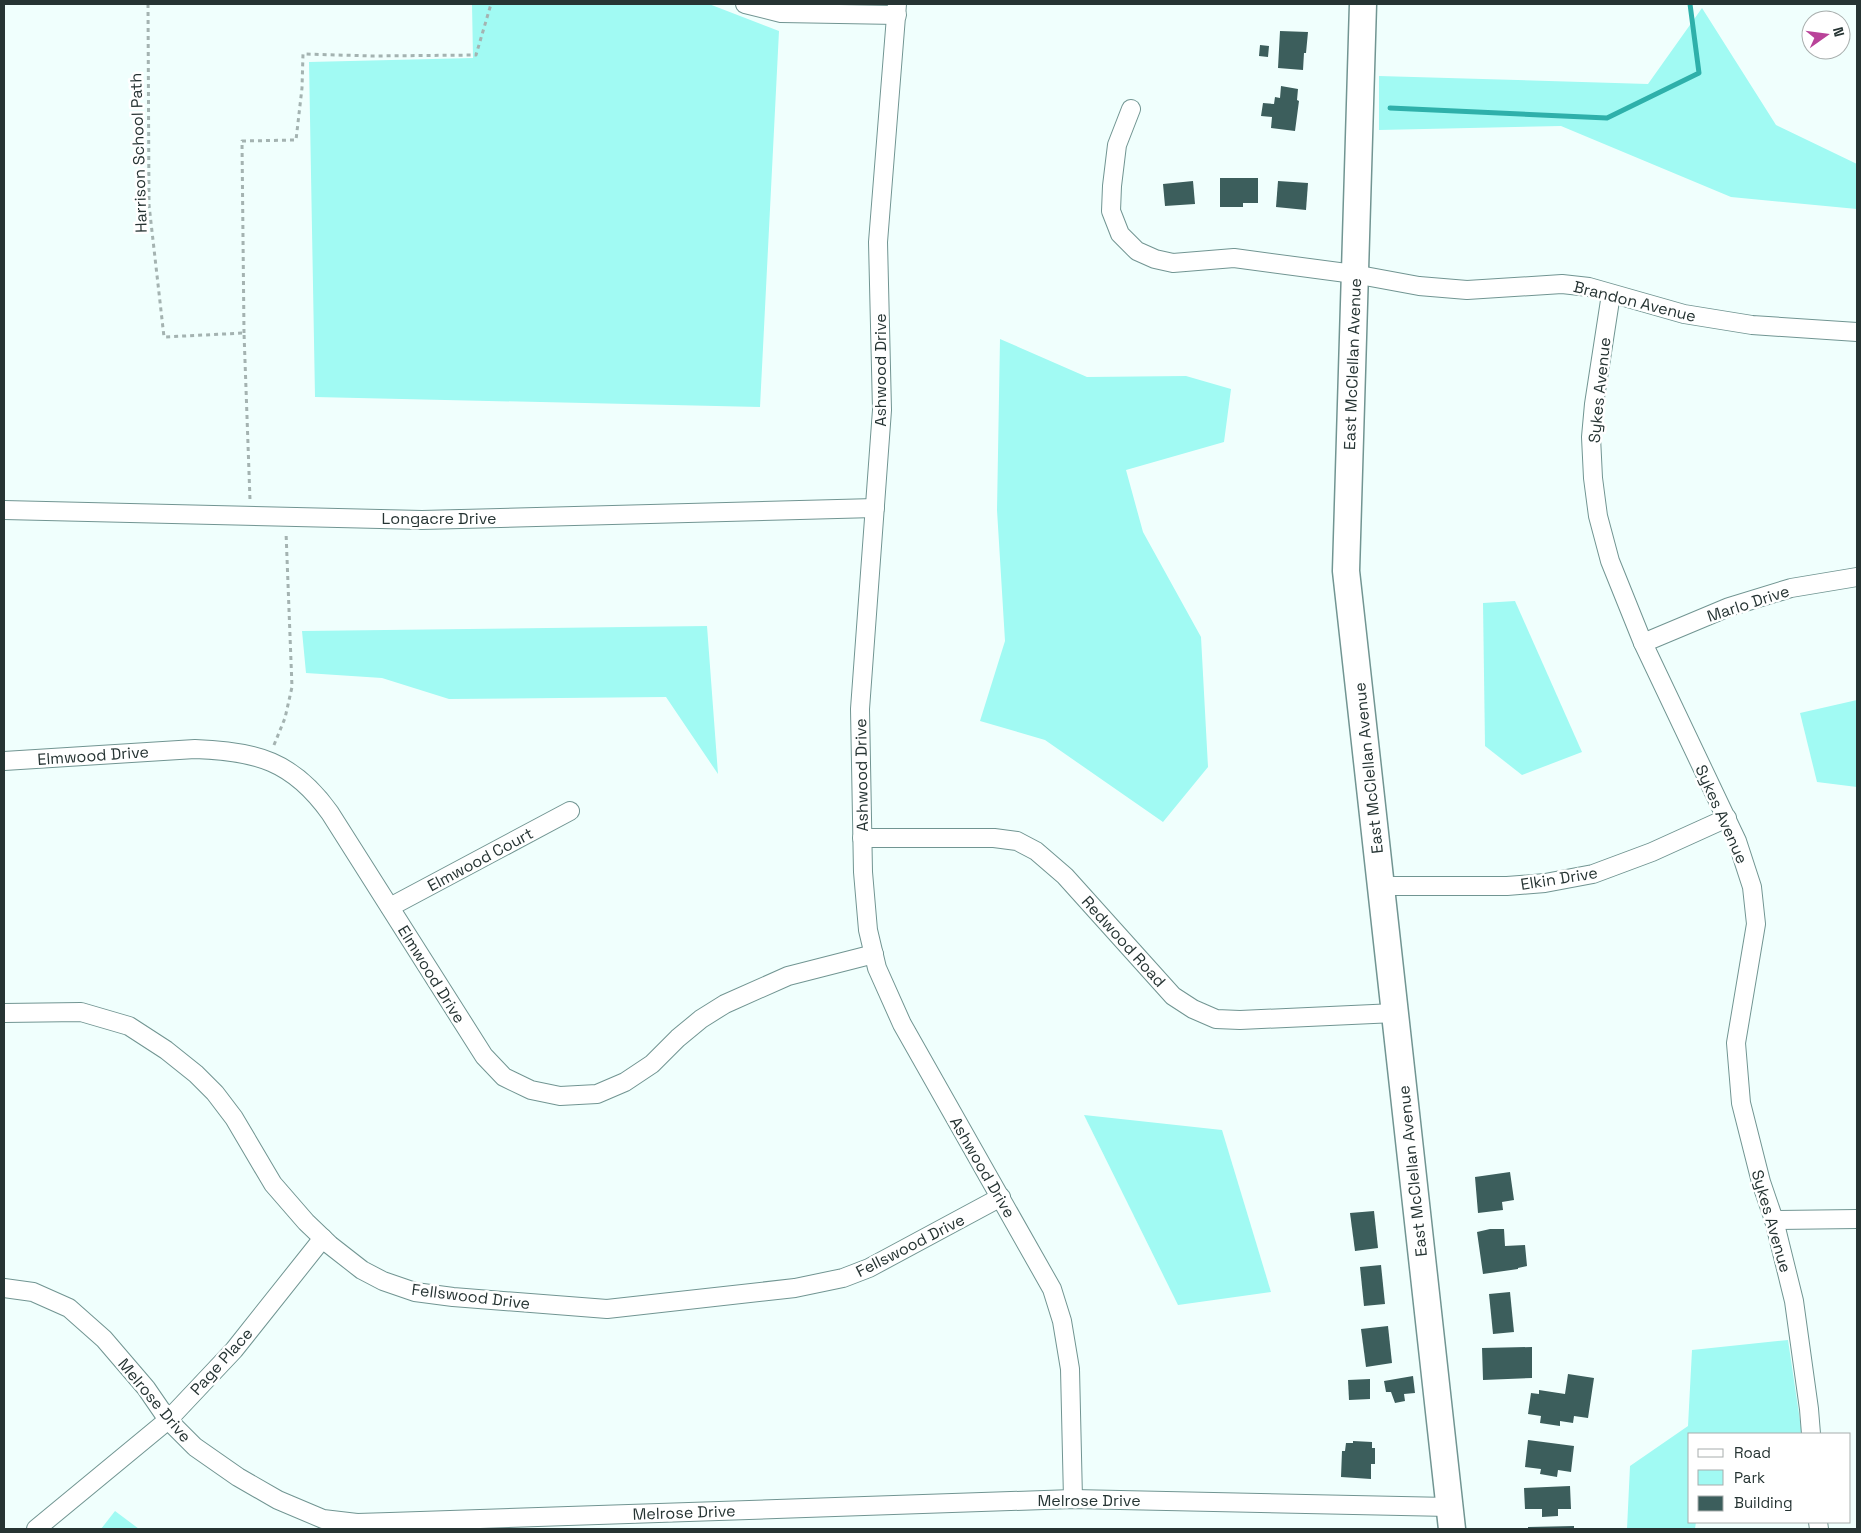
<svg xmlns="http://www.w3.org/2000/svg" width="1861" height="1533" viewBox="0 0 1861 1533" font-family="'Space Grotesk',sans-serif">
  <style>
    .green { fill: #a1faf3 }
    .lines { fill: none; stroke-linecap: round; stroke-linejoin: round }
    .stream { stroke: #2eb0aa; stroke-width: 5 }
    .building { fill: #3c5e5c }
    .street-casing { stroke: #719592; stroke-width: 20 }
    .secondary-casing { stroke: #719592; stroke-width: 29 }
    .path { stroke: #a4b3b1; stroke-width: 3; stroke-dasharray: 4 4; stroke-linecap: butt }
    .street { stroke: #fff; stroke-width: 18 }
    .secondary { stroke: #fff; stroke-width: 26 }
    .labels { text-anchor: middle; stroke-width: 5; stroke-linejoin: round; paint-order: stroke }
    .street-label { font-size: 16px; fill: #263433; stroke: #fff }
  </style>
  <rect width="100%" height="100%" fill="#f0fffd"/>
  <g class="green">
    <polygon points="472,4 709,4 779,31 760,407 315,397 309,62 473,58"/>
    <polygon points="1702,8 1776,125 1857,164 1857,209 1731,197 1561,126 1379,130 1379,76 1648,84"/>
    <polygon points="1000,339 1087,377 1186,376 1231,389 1224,442 1126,470 1143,532 1201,637 1208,767 1163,822 1045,740 980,721 1005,641 997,510"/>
    <polygon points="1515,601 1582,752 1522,775 1485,746 1483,603"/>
    <polygon points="707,626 718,774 666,697 449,699 382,678 306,673 302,631"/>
    <polygon points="1857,700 1857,787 1817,782 1800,713"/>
    <polygon points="1084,1115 1222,1130 1271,1292 1178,1305"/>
    <polygon points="1788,1340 1802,1434 1690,1434 1690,1522 1696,1522 1695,1529 1627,1529 1630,1466 1688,1426 1692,1350"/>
    <polygon points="115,1511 139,1529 101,1529"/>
  </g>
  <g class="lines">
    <polyline class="stream" points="1390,108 1607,118 1699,73 1690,4"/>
  </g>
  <g class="building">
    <polygon points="1280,31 1308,32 1306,53 1304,53 1303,70 1278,68"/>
    <polygon points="1260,45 1269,46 1268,57 1259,56"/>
    <polygon points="1281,86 1298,89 1297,100 1299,101 1295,131 1271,128 1272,117 1261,116 1263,103 1274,104 1275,97 1280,98"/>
    <polygon points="1220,178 1258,178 1258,203 1243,203 1243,207 1220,207"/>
    <polygon points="1193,181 1195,204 1165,206 1163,184"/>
    <polygon points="1278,181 1308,183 1306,210 1276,207"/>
    <polygon points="1510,1172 1514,1200 1502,1202 1503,1210 1478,1213 1475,1177"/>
    <polygon points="1374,1211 1378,1248 1355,1251 1350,1213"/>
    <polygon points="1490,1229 1504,1229 1505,1246 1525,1245 1527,1266 1518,1268 1518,1269 1483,1274 1477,1232"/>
    <polygon points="1381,1265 1385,1304 1364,1306 1360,1267"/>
    <polygon points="1510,1292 1514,1332 1493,1334 1489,1294"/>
    <polygon points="1388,1326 1392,1363 1366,1367 1361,1329"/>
    <polygon points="1532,1347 1532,1378 1483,1380 1482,1348"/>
    <polygon points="1568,1374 1594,1378 1588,1418 1574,1416 1573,1423 1560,1421 1560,1426 1540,1423 1541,1416 1528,1414 1531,1393 1539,1394 1539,1390 1565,1394"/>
    <polygon points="1413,1376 1415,1393 1404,1394 1405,1401 1395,1403 1391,1392 1386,1392 1384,1381"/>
    <polygon points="1370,1379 1370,1399 1349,1400 1348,1380"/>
    <polygon points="1528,1440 1574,1446 1571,1472 1558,1470 1557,1477 1540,1474 1541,1469 1525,1467"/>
    <polygon points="1353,1441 1372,1442 1372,1448 1375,1448 1375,1464 1371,1464 1371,1479 1341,1477 1342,1451 1345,1451 1346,1443 1353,1443"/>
    <polygon points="1570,1486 1571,1509 1558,1509 1558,1516 1542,1517 1542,1509 1525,1509 1524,1488"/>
    <polygon points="1574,1526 1574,1529 1528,1529 1528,1527"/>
  </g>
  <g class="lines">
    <defs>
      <g id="street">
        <polyline points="745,4 781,13 897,15"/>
        <polyline points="897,4 878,242 882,410 860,709 863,872 868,930 877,968 902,1024 1052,1289 1062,1321 1070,1369 1073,1499"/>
        <polyline points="1131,109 1117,145 1112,186 1111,211 1120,234 1137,251 1155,259 1173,263 1234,258 1354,274 1419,286 1467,290 1562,284 1589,287 1684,314 1752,325 1857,332"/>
        <polyline points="1611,294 1594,404 1591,437 1593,478 1598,516 1610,561 1643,643 1737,841 1752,887 1756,924 1736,1043 1741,1103 1761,1182 1774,1220 1794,1301 1809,1409 1811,1434"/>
        <polyline points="4,510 422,520 875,508"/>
        <polyline points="1643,643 1729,607 1791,588 1857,577"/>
        <path d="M4,761L195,749C256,751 293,761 330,813L484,1056L504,1077L531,1090L560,1096L597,1094L625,1082L652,1064L678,1038L701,1019L725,1004L788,976L874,954"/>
        <polyline points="862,838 994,838 1017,841 1036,851 1065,876 1173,996 1193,1009 1216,1019 1240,1020 1395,1013"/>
        <polyline points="1381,886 1507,886 1545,883 1593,874 1652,852 1727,818"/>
        <polyline points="390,907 570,811"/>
        <polyline points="4,1013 81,1012 129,1026 166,1050 196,1074 215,1093 234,1118 273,1184 306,1222 330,1245 362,1270 383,1281 415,1292 453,1297 607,1309 795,1288 843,1278 869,1268 1001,1197"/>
        <polyline points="1774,1220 1857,1219"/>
        <polyline points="4,1288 33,1292 69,1308 104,1339 146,1388 168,1420 195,1447 238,1477 278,1500 323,1519 357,1523 390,1522 1073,1499 1449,1507"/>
        <polyline points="1818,1522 1819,1529"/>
        <polyline points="36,1529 168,1420 234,1350 323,1238"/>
      </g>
      <polyline id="secondary" points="1363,4 1346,571 1452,1529"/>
    </defs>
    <use href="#street" class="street-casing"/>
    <use href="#secondary" class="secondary-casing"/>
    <g class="path">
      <polyline points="148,4 149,205 164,337 244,333 250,500"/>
      <polyline points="244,333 242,141 296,140 302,88 303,54 373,56 476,55 491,4"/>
      <polyline points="274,745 285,718 292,687 286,532"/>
    </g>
    <use href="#street" class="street"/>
    <use href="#secondary" class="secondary"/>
  </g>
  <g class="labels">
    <g class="street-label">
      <text transform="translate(138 153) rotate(-92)" y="6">Harrison School Path</text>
      <text transform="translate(1635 301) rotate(14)" y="6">Brandon Avenue</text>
      <text transform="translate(1352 364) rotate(-88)" y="6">East McClellan Avenue</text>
      <text transform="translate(880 370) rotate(-90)" y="6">Ashwood Drive</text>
      <text transform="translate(1599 390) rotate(-84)" y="6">Sykes Avenue</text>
      <text x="439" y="524">Longacre Drive</text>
      <text transform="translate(1748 603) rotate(-18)" y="6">Marlo Drive</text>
      <text transform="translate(93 755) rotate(-4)" y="6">Elmwood Drive</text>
      <text transform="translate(1368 768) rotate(-96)" y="6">East McClellan Avenue</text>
      <text transform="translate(861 775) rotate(-91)" y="6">Ashwood Drive</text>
      <text transform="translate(1722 814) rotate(66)" y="6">Sykes Avenue</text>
      <text transform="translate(480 859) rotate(-28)" y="6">Elmwood Court</text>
      <text transform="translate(1559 878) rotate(-9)" y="6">Elkin Drive</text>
      <text transform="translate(1124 941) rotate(48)" y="6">Redwood Road</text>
      <text transform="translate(432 974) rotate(58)" y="6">Elmwood Drive</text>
      <text transform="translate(983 1167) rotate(60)" y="6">Ashwood Drive</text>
      <text transform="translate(1412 1171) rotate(-96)" y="6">East McClellan Avenue</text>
      <text transform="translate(1772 1221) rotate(74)" y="6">Sykes Avenue</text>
      <text transform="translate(910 1245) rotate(-27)" y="6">Fellswood Drive</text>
      <text transform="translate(471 1296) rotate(7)" y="6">Fellswood Drive</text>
      <text transform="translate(221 1361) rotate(-48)" y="6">Page Place</text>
      <text transform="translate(155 1400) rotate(50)" y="6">Melrose Drive</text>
      <text x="1089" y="1506">Melrose Drive</text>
      <text transform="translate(684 1512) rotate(-2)" y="6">Melrose Drive</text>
    </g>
  </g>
  <rect width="1861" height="1533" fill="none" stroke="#263433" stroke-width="10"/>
  <rect x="1688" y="1433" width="162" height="90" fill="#ffffff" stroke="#a8aead"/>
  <rect x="1698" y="1449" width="25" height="8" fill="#ffffff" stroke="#a8aead"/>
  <text x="1734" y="1458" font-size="15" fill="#263433">Road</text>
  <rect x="1698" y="1470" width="25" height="15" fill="#a1faf3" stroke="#a8aead"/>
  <text x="1734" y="1483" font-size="15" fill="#263433">Park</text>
  <rect x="1698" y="1496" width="25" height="15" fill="#3c5e5c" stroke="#a8aead"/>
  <text x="1734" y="1508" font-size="15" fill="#263433">Building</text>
  <g transform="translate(1826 35) rotate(76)"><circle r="24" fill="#ffffff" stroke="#a8aead"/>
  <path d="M0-4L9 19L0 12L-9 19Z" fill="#b94399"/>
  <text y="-8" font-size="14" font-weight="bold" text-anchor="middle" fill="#263433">N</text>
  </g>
</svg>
